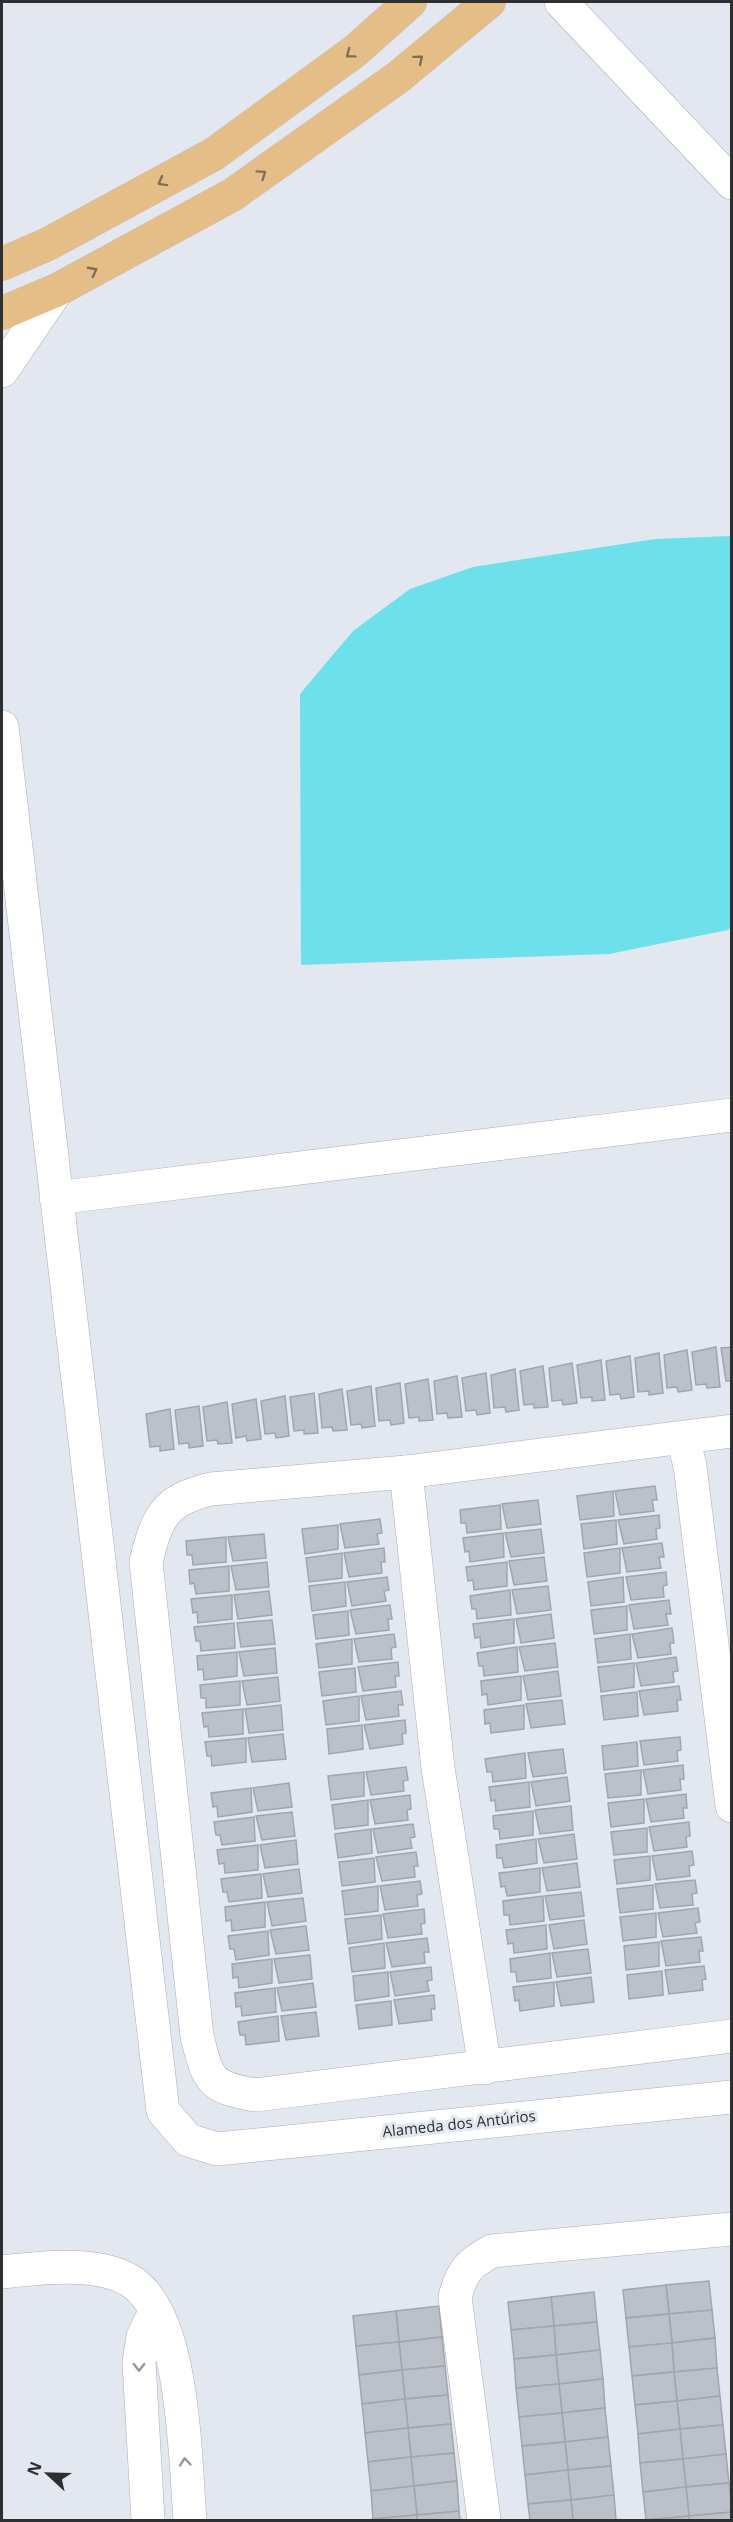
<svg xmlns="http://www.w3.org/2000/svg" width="733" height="2522" viewBox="0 0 733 2522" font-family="'Open Sans',sans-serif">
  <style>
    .water { fill: #6ce1eb }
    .building { fill: #bcc0c8; stroke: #a1a5ac; stroke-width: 1.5 }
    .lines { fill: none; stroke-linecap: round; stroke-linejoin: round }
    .minor-casing { stroke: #a9adb4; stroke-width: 34 }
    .major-casing { stroke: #c4c5c5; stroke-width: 34 }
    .minor { stroke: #fff; stroke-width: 33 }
    .major { stroke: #e5be87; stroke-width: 33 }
    .oneway { stroke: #806f58 }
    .oneway2 { stroke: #969798 }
    .labels { text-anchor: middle; stroke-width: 6; stroke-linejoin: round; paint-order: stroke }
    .street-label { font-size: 15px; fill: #2d2f31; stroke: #e3e7ef }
  </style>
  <rect width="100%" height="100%" fill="#e3e7ef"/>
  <polygon class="water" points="731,536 731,927 728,930 609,954 301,965 300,694 353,631 410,589 473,567 655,539"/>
  <g class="building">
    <polygon points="716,1347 720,1387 707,1388 706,1384 696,1385 692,1352"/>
    <polygon points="732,1347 732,1381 726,1381 721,1348"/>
    <polygon points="687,1350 692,1390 678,1392 677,1387 667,1388 664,1355"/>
    <polygon points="659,1353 663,1393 649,1395 649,1391 638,1392 635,1358"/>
    <polygon points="630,1356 634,1397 621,1399 620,1394 610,1395 606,1361"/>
    <polygon points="601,1360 605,1400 592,1401 592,1397 581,1398 577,1365"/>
    <polygon points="572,1363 577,1403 563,1405 562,1400 552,1401 549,1368"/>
    <polygon points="543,1366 548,1407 534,1408 534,1404 524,1405 520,1371"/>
    <polygon points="515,1369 519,1410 506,1412 505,1407 494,1408 491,1375"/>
    <polygon points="486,1373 490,1413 477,1415 476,1410 466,1411 462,1378"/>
    <polygon points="457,1376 462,1417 448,1418 447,1413 437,1414 434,1381"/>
    <polygon points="428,1379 433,1420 419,1421 419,1417 409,1418 405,1384"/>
    <polygon points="400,1383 404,1423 391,1425 390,1420 379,1421 376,1388"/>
    <polygon points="371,1386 375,1426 362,1428 361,1424 351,1425 347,1391"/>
    <polygon points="342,1389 347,1430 333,1431 332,1427 322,1428 319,1394"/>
    <polygon points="314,1393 318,1433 304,1434 304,1430 294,1431 290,1397"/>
    <polygon points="285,1396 289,1436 276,1438 275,1433 265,1434 261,1401"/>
    <polygon points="256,1399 261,1439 247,1441 246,1436 236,1438 232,1404"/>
    <polygon points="227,1402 232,1443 218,1444 217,1440 207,1441 203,1407"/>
    <polygon points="199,1406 203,1446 189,1448 189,1443 179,1444 175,1410"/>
    <polygon points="170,1409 174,1449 160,1451 160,1446 150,1447 146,1414"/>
    <polygon points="655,1486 657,1500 652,1500 654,1511 620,1515 615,1491"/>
    <polygon points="613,1491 614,1516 580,1520 577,1496"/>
    <polygon points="538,1500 541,1524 507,1528 502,1504"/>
    <polygon points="500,1505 501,1529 467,1533 466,1523 461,1523 460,1510"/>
    <polygon points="659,1515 660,1528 656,1529 657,1539 624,1544 618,1520"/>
    <polygon points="380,1519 382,1533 377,1534 379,1544 345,1548 340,1524"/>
    <polygon points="616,1520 617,1544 584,1549 581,1524"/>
    <polygon points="338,1525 338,1549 305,1554 302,1529"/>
    <polygon points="541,1529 544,1553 511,1557 505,1533"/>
    <polygon points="503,1533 504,1557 470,1562 469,1551 465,1552 463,1538"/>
    <polygon points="264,1534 266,1558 233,1561 228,1537"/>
    <polygon points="226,1537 226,1562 193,1565 192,1555 187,1555 186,1541"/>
    <polygon points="662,1543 664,1557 659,1557 661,1568 627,1572 622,1548"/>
    <polygon points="384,1548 385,1562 381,1562 382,1573 349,1577 344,1553"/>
    <polygon points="620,1548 620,1573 587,1577 584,1553"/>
    <polygon points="342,1553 342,1578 309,1582 306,1558"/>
    <polygon points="544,1557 547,1581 514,1585 509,1561"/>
    <polygon points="267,1562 269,1587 236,1590 231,1566"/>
    <polygon points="507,1562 507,1586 474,1590 473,1580 468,1581 466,1567"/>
    <polygon points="229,1566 229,1591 196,1594 194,1583 190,1584 189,1570"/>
    <polygon points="666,1572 667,1585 663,1586 664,1597 631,1600 626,1577"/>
    <polygon points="387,1577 389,1590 384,1591 386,1601 352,1606 347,1582"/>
    <polygon points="623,1577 624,1602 591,1606 588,1582"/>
    <polygon points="345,1582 346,1606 312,1611 309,1586"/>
    <polygon points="548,1586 551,1610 517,1614 512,1590"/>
    <polygon points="510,1590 511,1615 477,1619 476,1609 472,1609 470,1596"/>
    <polygon points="269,1591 272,1615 238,1619 234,1595"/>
    <polygon points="232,1595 232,1619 198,1623 197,1612 193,1613 191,1599"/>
    <polygon points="669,1600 671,1614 666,1614 668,1625 634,1629 629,1605"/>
    <polygon points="390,1605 392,1619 388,1619 389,1630 356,1634 350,1610"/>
    <polygon points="627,1606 627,1630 594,1634 591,1610"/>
    <polygon points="348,1611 349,1635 316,1639 313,1615"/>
    <polygon points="551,1614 554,1638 521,1643 516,1619"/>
    <polygon points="514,1619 514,1643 481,1648 480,1637 475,1638 473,1624"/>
    <polygon points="272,1620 275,1644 241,1647 237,1623"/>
    <polygon points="234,1623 235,1648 201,1651 200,1641 196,1641 194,1627"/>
    <polygon points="672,1628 674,1643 670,1643 671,1654 638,1658 632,1634"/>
    <polygon points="394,1634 396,1647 391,1648 392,1659 359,1662 354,1639"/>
    <polygon points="630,1634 631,1659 598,1663 595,1639"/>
    <polygon points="352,1639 352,1664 319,1668 316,1644"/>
    <polygon points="555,1643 558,1667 525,1671 519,1647"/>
    <polygon points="517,1647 518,1672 484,1676 483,1666 479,1666 477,1653"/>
    <polygon points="275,1648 277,1673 244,1676 239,1652"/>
    <polygon points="237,1652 237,1676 204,1680 203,1669 198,1670 197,1656"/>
    <polygon points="676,1657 678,1671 673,1672 674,1682 641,1686 636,1663"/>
    <polygon points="398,1662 399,1676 395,1676 396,1687 363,1691 358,1667"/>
    <polygon points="634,1663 634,1687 601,1692 598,1667"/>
    <polygon points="355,1668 356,1692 322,1696 319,1672"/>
    <polygon points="558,1671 561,1696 528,1700 523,1676"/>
    <polygon points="521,1676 521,1700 488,1705 487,1694 482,1695 481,1681"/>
    <polygon points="278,1677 280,1701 247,1705 242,1681"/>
    <polygon points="240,1681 240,1705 206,1708 206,1698 201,1698 200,1685"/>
    <polygon points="679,1686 681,1700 677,1700 678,1711 644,1715 639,1691"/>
    <polygon points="401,1691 403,1705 398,1705 399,1716 366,1720 361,1696"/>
    <polygon points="637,1692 638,1716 604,1720 601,1696"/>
    <polygon points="359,1696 359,1721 326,1725 323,1701"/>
    <polygon points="562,1700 565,1724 531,1728 526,1704"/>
    <polygon points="281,1705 283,1730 249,1733 245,1709"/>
    <polygon points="524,1705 524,1729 491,1733 490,1723 485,1724 484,1710"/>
    <polygon points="243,1709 243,1734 209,1737 208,1726 204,1727 202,1713"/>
    <polygon points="405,1720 406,1733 402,1734 403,1744 370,1749 364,1725"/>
    <polygon points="362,1725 363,1749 329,1754 327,1729"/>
    <polygon points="283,1734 286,1759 252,1762 248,1738"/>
    <polygon points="680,1737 681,1750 677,1751 678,1761 644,1765 640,1741"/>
    <polygon points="246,1738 246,1762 212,1766 211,1756 207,1756 205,1742"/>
    <polygon points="637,1742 638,1766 604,1770 602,1746"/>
    <polygon points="563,1749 566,1773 533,1777 528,1753"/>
    <polygon points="525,1753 526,1778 493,1782 492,1772 487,1772 485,1759"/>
    <polygon points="683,1765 684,1779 680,1779 681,1790 648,1794 643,1770"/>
    <polygon points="406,1767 408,1780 403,1781 404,1791 371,1795 366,1772"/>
    <polygon points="641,1770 641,1795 608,1798 605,1774"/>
    <polygon points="364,1772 364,1796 331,1800 328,1776"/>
    <polygon points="567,1777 570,1801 536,1806 531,1782"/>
    <polygon points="529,1782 530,1807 496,1811 495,1800 491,1801 489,1787"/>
    <polygon points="289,1783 292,1807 258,1811 253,1788"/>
    <polygon points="251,1788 252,1812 218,1817 217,1806 213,1807 211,1793"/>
    <polygon points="686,1794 687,1808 683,1808 684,1818 651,1822 646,1799"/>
    <polygon points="410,1795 411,1809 407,1810 408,1820 375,1824 370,1800"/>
    <polygon points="644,1799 644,1823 611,1827 608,1803"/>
    <polygon points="368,1800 368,1825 335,1829 332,1805"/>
    <polygon points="571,1806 573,1830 540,1834 535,1810"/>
    <polygon points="533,1811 533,1835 500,1839 499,1829 494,1829 493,1816"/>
    <polygon points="292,1812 295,1836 262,1840 256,1816"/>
    <polygon points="254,1817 255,1841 222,1845 220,1835 216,1835 214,1822"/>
    <polygon points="689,1822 690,1836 686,1837 687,1847 654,1851 649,1827"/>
    <polygon points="413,1824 415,1837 410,1838 412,1848 378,1853 373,1829"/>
    <polygon points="647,1828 647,1852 614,1855 611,1832"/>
    <polygon points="371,1829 372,1853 338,1858 335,1834"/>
    <polygon points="574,1834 577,1859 544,1863 538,1839"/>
    <polygon points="536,1839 537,1863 504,1868 502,1858 497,1858 496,1845"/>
    <polygon points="296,1840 298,1864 265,1868 260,1845"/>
    <polygon points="258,1845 258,1870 225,1873 224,1863 219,1864 217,1850"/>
    <polygon points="692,1851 694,1865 689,1866 690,1876 657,1880 652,1856"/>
    <polygon points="416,1852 418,1866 414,1866 415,1877 382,1881 376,1857"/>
    <polygon points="650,1856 650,1880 617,1884 614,1860"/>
    <polygon points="374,1858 375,1882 342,1886 339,1862"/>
    <polygon points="577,1863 580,1887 547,1891 542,1868"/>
    <polygon points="540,1868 540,1892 507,1896 505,1886 501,1887 499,1873"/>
    <polygon points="299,1869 302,1893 268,1897 263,1874"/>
    <polygon points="261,1874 262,1898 229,1902 227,1892 223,1892 221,1879"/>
    <polygon points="695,1880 697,1893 692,1894 693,1905 660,1908 655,1884"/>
    <polygon points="420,1881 422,1894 417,1895 418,1906 385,1910 380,1886"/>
    <polygon points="653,1885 653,1909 620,1913 617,1889"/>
    <polygon points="378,1886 378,1911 345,1915 342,1891"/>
    <polygon points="581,1892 584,1916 550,1920 545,1896"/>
    <polygon points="543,1896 544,1921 510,1925 509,1915 504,1915 503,1901"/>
    <polygon points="303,1898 306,1921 272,1926 267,1902"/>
    <polygon points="265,1902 265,1927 232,1931 231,1920 226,1921 225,1907"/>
    <polygon points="698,1908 700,1922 695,1923 697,1933 663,1937 658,1913"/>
    <polygon points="424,1909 425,1923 421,1924 422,1934 388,1938 383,1914"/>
    <polygon points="656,1913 656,1937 623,1941 620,1917"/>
    <polygon points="381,1915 382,1939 348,1944 345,1919"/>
    <polygon points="584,1920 587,1944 554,1949 549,1925"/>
    <polygon points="546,1925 547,1949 514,1953 513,1943 508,1944 506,1930"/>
    <polygon points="306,1926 309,1950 276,1954 270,1930"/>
    <polygon points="268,1931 269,1955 236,1960 234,1949 230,1949 228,1936"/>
    <polygon points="701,1937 703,1951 699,1951 700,1962 666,1966 661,1941"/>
    <polygon points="427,1938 429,1952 424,1952 425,1963 392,1967 386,1943"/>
    <polygon points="659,1942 659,1966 626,1970 624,1946"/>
    <polygon points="384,1943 385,1968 352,1972 349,1948"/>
    <polygon points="588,1949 591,1973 557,1977 552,1953"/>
    <polygon points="550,1953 551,1978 517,1982 516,1972 511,1972 510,1959"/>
    <polygon points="310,1955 312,1979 279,1983 274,1959"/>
    <polygon points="272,1959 272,1983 239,1988 238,1977 233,1978 232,1964"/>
    <polygon points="704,1966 706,1979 702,1980 703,1990 669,1994 665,1970"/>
    <polygon points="431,1967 432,1980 427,1981 429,1991 395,1996 390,1972"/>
    <polygon points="662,1971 663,1995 629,1999 627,1975"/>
    <polygon points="388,1972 389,1996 355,2001 353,1976"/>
    <polygon points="591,1977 594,2002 561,2006 556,1982"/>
    <polygon points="554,1982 554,2006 520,2011 519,2000 515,2001 513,1987"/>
    <polygon points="313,1983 316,2007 282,2011 277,1988"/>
    <polygon points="275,1988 276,2012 242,2016 241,2006 236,2007 235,1993"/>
    <polygon points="434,1995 435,2009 431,2009 432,2020 399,2024 394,2000"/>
    <polygon points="391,2001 392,2025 359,2029 356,2005"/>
    <polygon points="316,2012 319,2036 286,2040 281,2016"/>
    <polygon points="278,2016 279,2041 246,2045 245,2035 240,2035 238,2022"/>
    <polygon points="709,2281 712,2310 669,2314 666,2285"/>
    <polygon points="666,2285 669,2314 626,2318 623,2290"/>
    <polygon points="594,2292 597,2322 554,2326 551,2297"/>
    <polygon points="551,2297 554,2326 511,2330 508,2302"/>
    <polygon points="439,2306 442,2337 399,2342 396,2311"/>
    <polygon points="712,2310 715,2338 672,2343 669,2314"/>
    <polygon points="396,2311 399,2342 356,2346 353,2316"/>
    <polygon points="669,2314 672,2343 629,2347 626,2318"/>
    <polygon points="597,2322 600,2350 556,2355 554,2326"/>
    <polygon points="554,2326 556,2355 514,2359 511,2330"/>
    <polygon points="442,2337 445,2366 402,2370 399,2342"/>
    <polygon points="715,2338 717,2368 674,2372 672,2343"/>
    <polygon points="399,2342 402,2370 359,2375 356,2346"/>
    <polygon points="672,2343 674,2372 632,2376 629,2347"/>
    <polygon points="600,2350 603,2379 559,2384 556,2355"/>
    <polygon points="556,2355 559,2384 516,2388 514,2359"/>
    <polygon points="445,2366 448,2395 405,2399 402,2370"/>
    <polygon points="717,2368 720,2396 677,2401 674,2372"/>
    <polygon points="402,2370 405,2399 362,2404 359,2375"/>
    <polygon points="674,2372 677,2401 635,2405 632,2376"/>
    <polygon points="603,2379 605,2408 562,2413 559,2384"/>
    <polygon points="559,2384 562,2413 519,2417 516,2388"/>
    <polygon points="448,2395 451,2424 408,2428 405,2399"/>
    <polygon points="720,2396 723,2425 680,2429 677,2401"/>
    <polygon points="405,2399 408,2428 365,2433 362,2404"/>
    <polygon points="677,2401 680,2429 638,2434 635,2405"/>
    <polygon points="605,2408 608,2437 565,2442 562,2413"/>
    <polygon points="562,2413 565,2442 522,2446 519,2417"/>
    <polygon points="451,2424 454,2453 411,2457 408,2428"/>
    <polygon points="723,2425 726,2454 683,2459 680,2429"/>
    <polygon points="408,2428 411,2457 368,2462 365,2433"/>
    <polygon points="680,2429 683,2459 640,2463 638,2434"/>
    <polygon points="608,2437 611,2466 568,2470 565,2442"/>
    <polygon points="565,2442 568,2470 525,2475 522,2446"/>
    <polygon points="454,2453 457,2481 414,2486 411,2457"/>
    <polygon points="726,2454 729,2483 686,2487 683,2459"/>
    <polygon points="411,2457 414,2486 371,2491 368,2462"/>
    <polygon points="683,2459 686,2487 643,2492 640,2463"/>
    <polygon points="611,2466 614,2495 571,2500 568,2470"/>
    <polygon points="568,2470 571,2500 528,2504 525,2475"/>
    <polygon points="457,2481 459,2511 417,2515 414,2486"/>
    <polygon points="729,2483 732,2512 689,2516 686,2487"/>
    <polygon points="414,2486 417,2515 373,2519 371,2491"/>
    <polygon points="686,2487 689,2516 646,2520 643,2492"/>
    <polygon points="614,2495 616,2520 573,2520 571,2500"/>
    <polygon points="571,2500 573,2520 530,2520 528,2504"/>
    <polygon points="459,2511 460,2520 417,2520 417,2515"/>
    <polygon points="732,2512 732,2520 689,2520 689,2516"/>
    <polygon points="417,2515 417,2520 374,2520 373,2519"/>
    <polygon points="689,2516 689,2520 647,2520"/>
  </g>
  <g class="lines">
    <defs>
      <g id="minor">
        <polyline points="561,2 732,183"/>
        <polyline points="2,371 57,290"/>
        <polyline points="2,727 163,2111 188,2140 217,2149 732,2097"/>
        <polyline points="56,1198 732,1115"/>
        <path d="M732,1431L406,1472L211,1489C164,1500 157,1517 146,1562L197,2036C208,2080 209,2087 255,2095L732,2036"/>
        <polyline points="683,1438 690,1466 732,1806"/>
        <polyline points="406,1472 438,1768 485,2068"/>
        <path d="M2,2272C38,2268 100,2260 132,2282C185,2317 185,2461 190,2520"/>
        <polyline points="148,2520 139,2362 143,2337 155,2312"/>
        <path d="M484,2520L455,2297C462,2271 468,2264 492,2251L732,2229"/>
      </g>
      <g id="major">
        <polyline points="2,264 48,244 214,154 355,51 410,2"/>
        <polyline points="2,313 57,290 232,195 397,78 489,2"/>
      </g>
    </defs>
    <use href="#minor" class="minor-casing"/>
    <use href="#major" class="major-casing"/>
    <use href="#minor" class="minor"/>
    <use href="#major" class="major"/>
  </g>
  <defs><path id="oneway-chevron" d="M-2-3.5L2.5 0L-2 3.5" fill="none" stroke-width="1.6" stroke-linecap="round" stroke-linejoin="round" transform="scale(1.5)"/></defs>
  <g class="oneway">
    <use href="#oneway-chevron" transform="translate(350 54) rotate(143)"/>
    <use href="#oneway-chevron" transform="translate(419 59) rotate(-40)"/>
    <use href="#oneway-chevron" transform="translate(262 174) rotate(-35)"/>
    <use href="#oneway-chevron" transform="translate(162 182) rotate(151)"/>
    <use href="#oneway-chevron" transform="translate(93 271) rotate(-28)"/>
  </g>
  <g class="oneway2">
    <use href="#oneway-chevron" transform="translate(139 2367) rotate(91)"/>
    <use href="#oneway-chevron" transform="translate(185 2462) rotate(-95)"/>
  </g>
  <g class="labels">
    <g class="street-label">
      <text transform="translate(459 2124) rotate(-6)" y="5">Alameda dos Antúrios</text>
    </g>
  </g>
  <rect width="733" height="2522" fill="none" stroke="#2d2f31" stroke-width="6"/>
  <g transform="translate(48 2474) rotate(292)" stroke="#e3e7ef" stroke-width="4.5" paint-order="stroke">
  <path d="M0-4.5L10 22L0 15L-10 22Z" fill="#2d2f31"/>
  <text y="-9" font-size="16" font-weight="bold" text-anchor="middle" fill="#2d2f31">N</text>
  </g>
</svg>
